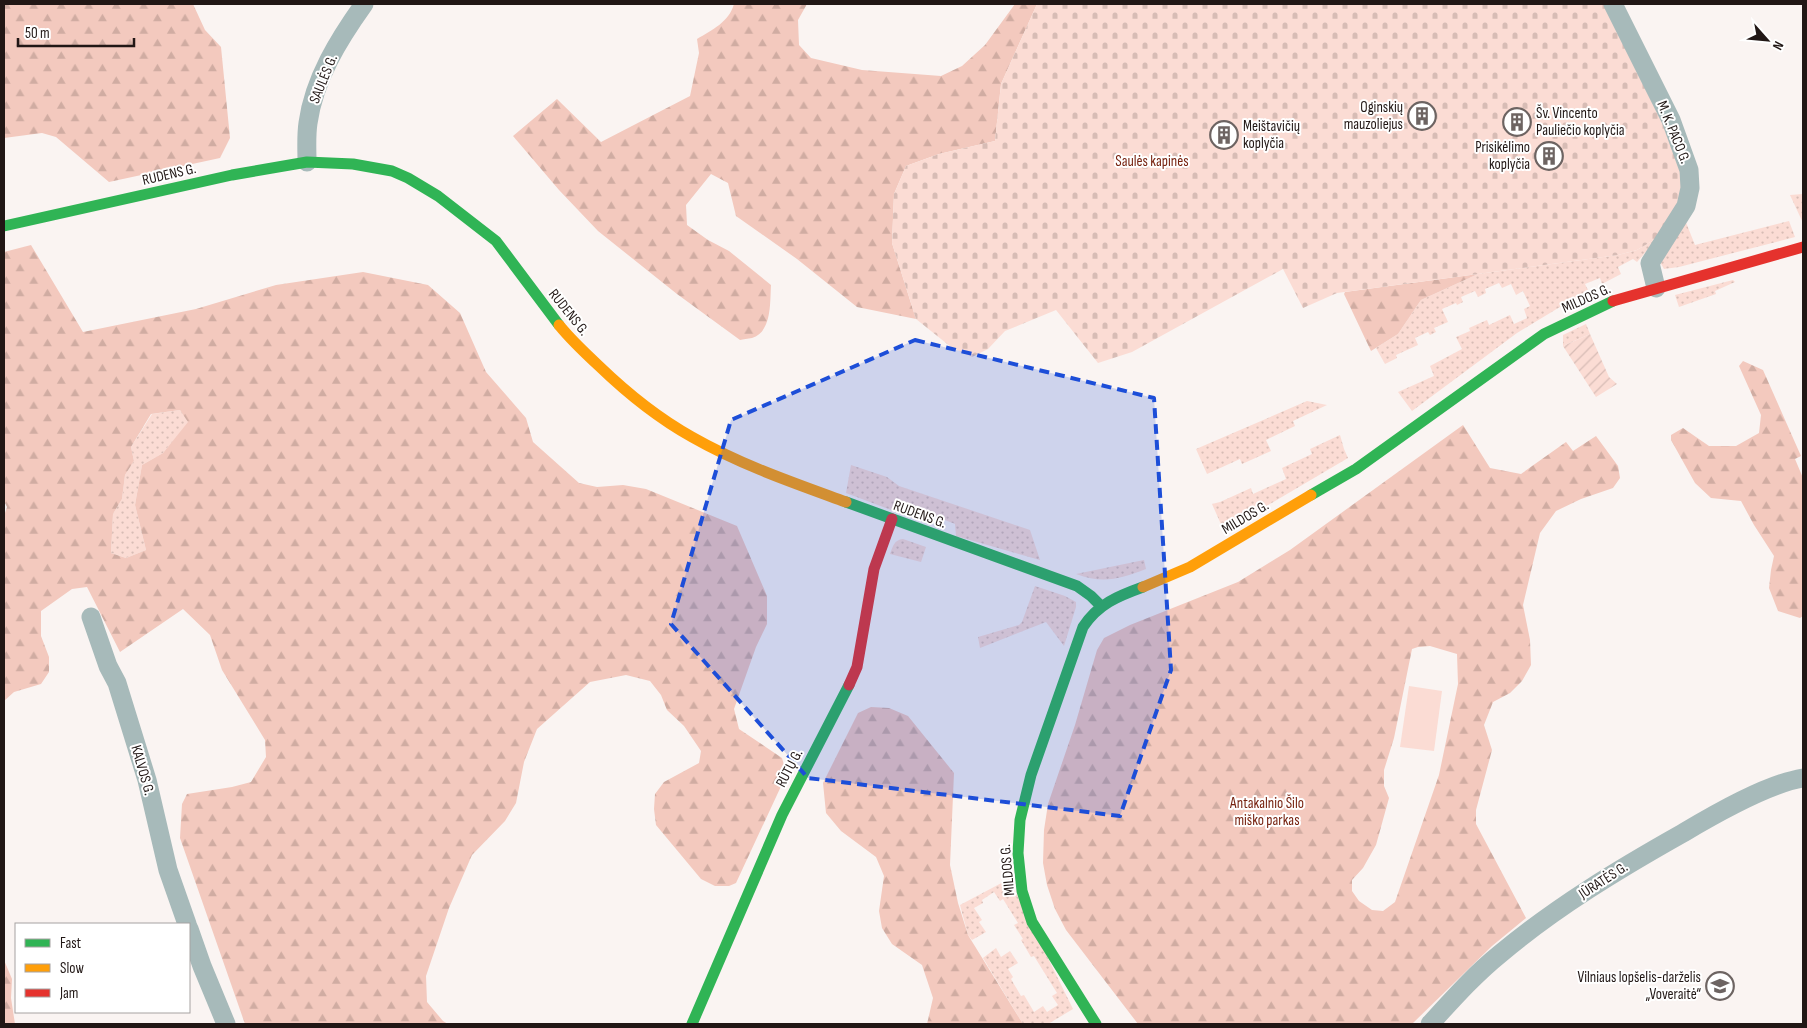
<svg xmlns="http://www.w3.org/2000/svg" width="1807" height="1028" viewBox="0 0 1807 1028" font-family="'Sofia Sans Condensed',sans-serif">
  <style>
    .grass { fill: url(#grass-dots) }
    .forest { fill: url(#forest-firs); fill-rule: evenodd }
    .cemetery { fill: url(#cemetery-stones) }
    .garden { fill: url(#garden-furrows) }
    .pitch { fill: #fbdcd4 }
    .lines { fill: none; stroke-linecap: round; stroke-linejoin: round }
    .street { stroke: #a7baba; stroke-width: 19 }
    .fast { stroke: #30b455; stroke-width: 11 }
    .slow { stroke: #ff9f0a; stroke-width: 11 }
    .jam { stroke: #e5322d; stroke-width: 11 }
    .marked { fill: #1d4ed8; fill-opacity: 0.2; stroke: #1d4ed8; stroke-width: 4; stroke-dasharray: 10 6; stroke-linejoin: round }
    .labels { text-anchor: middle; stroke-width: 4; stroke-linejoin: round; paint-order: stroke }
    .street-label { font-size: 15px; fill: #211715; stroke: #fff }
    .poi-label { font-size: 15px; fill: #211715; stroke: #fff; text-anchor: end }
    .park-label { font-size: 15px; fill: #772310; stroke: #fff }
  </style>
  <defs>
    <pattern id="grass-dots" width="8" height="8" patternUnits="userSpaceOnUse" patternTransform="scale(1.25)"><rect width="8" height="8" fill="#fbdcd4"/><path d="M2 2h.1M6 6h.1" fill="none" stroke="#d7bcb5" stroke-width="1.8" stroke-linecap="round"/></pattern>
    <pattern id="forest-firs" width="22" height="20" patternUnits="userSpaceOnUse" patternTransform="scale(1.25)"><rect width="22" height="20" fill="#f3c9be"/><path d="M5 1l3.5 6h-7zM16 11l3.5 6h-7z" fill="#d0aca2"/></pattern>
    <pattern id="cemetery-stones" width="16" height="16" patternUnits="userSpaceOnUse" patternTransform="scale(1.25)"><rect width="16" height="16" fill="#fbdcd4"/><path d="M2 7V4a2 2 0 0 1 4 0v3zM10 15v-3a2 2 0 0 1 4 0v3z" fill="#d7bcb5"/></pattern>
    <pattern id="garden-furrows" width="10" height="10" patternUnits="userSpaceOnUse" patternTransform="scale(1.25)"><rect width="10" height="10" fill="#fbdcd4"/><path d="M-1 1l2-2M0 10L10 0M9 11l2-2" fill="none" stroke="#d7bcb5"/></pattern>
  </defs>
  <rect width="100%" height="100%" fill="#faf4f2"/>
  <g class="grass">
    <polygon points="1803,194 1803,223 1790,195"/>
    <polygon points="1685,220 1695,245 1789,221 1795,237 1679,267 1664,269 1660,262"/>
    <polygon points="1659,237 1637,262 1633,259 1618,267 1621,274 1602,284 1600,278 1585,284 1588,290 1517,333 1412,411 1398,392 1434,376 1430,366 1462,349 1456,337 1470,331 1469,328 1487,320 1489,325 1510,315 1514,324 1527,318 1524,309 1530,306 1523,291 1516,295 1511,284 1502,288 1499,283 1485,289 1486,293 1478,297 1475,291 1461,297 1463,302 1457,305 1456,303 1442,309 1448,322 1434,328 1436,332 1430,335 1428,332 1415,338 1418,345 1396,355 1397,358 1385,364 1376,348 1398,334 1421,300 1478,274 1618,255 1637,250"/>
    <polygon points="1733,280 1735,282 1715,291 1716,294 1679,307 1675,295"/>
    <polygon points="1586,324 1590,334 1563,346 1563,335"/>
    <polygon points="1307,401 1327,405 1293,421 1295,426 1266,440 1271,451 1242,464 1240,459 1207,474 1196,449"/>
    <polygon points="180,410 189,422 163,453 142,465 135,505 146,550 126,558 111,553 113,514 122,499 125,475 134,461 131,447 152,414"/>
    <polygon points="1340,435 1344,449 1348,458 1224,531 1212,504 1220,502 1251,488 1253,494 1286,479 1282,468 1312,454 1310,449"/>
    <polygon points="851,465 887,477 899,486 1030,530 1040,560 956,536 955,524 932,515 931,525 846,493"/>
    <path d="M903,539L926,547L921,562L890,554C893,546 894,540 903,539Z"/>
    <path d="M1144,560L1146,569C1120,579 1103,584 1076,574Z"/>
    <polygon points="1035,586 1065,596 1076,602 1076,607 1064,646 1046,622 980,648 978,637 1019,625 1022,622"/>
    <polygon points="1009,879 1073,1009 1048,1024 1023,1024 983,958 996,948 1001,957 1010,951 1018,963 1008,969 1013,977 1011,979 1021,996 1024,995 1034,1012 1043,1006 1047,1012 1058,1005 1052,996 1057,993 1034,956 1031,957 1021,940 1023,939 1014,925 1018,923 1003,899 1000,901 994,892 982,900 983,903 974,908 982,920 979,922 986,932 972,940 968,935 960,905"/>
  </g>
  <g class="forest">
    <polygon points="4,4 193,4 205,30 221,47 230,138 220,158 109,182 56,137 42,133 4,138"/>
    <path d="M734,4H807L798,20L799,45L811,58L862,70L941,76L962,66L985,45L1015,4H1037L1001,84L995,141L939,154L906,166L894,194L892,243L916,319L857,307L797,259L736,216L728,183L711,174L686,205L687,225L708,240L729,251L771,285C770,302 772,332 752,338C748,339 743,339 740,340L677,294L598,231L559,190L513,136L557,99L601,142L690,96L699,53L697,39C712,30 729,22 734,4Z"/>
    <path d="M31,245L83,332L196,309L276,285L363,272L428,285L460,313L486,372L526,418L533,442L579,483L597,487L623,485L646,489L737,526L767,596V624L756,647L734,709L739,729L782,758L784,765L783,782L736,883L729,886H715L701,879L656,825L654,809L655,794L664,782L699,763L701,751L684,726L667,710L661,695L650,681L626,675L590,682L537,729L524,762L516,803L505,821L472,855L449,908L426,976L427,1002L443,1021L448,1024H245L180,838L182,804L187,794L232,787L251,782L266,757L265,740L222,670L210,635L183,609L120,652L87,587L72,589L41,611V636L49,657V672L41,684L14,692L4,701V516L7,507L4,501V252ZM180,410L188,422L163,453L142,465L135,505L146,550L126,558L111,553L113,514L122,499L125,475L134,461L131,447L151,414Z"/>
    <polygon points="1478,274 1421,300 1398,334 1371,351 1344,294 1345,292"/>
    <polygon points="1743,361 1763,370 1801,456 1795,459 1803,478 1803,616 1800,618 1778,611 1769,588 1771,570 1774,556 1754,525 1741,501 1711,498 1695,483 1671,440 1671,435 1683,428 1709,446 1736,446 1759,433 1761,415 1739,366"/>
    <path d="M1463,425L1490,468L1521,474L1566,442L1573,451L1596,436L1618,466L1620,478L1613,488L1581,499L1556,511L1540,533L1523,605L1530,640L1531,665L1522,681L1510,693L1493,702L1484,725L1492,750L1476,810V824L1526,918L1492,946L1412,1024H1138L1066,930L1055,909L1047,885L1043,863L1044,830L1048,804L1075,725L1097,650L1104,638L1130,625L1238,582L1290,550ZM1430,646L1457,654L1458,684L1439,775L1395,902L1383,911L1372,910L1359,901L1352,891V880L1363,868L1376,845L1389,798L1384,786V770L1394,738L1412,649L1418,647Z"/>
    <polygon points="871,707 889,708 908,716 954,773 950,865 958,903 968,935 1023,1024 927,1024 933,998 922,965 892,944 882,928 879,911 884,876 876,857 841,831 826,813 823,783 858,713"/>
    <polygon points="4,960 12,979 11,998 15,1024 4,1024"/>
  </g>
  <polygon class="cemetery" points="1037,4 1604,4 1667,133 1680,169 1682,183 1681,196 1659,237 1637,250 1618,255 1337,293 1303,308 1283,269 1132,352 1098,363 1056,310 1005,331 988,349 972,357 951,347 916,319 892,243 894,194 906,166 939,154 995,141 1001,84"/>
  <polygon class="garden" points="1590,334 1609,377 1617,384 1596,397 1563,346"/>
  <polygon class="pitch" points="1409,686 1442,691 1434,751 1400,747"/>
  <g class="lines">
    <g class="street">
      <polyline points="1613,4 1671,120 1689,170 1690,188 1686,206 1650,263 1656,288"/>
      <path d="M307,162C307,149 306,136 308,123C314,79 339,39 364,4"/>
      <polyline points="91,617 108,666 117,683 147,780 168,870 187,924"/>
      <polyline points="189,929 202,966 226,1024"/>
      <path d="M1430,1024C1452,1000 1474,975 1500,954C1556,907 1619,869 1683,833C1715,814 1767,784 1803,778"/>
    </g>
    <g class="fast">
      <polyline points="4,226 232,175 307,162 353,164 392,171 408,178 438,196 496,241 559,325"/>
      <polyline points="1311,495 1356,469 1544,334 1613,301"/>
      <polyline points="846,502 1077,586 1091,596 1101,606"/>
      <polyline points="692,1024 782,815 849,685"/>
      <path d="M1096,1024L1032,922L1022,891L1018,853L1020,820L1031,775L1083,627C1098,604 1118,596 1143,587"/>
    </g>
    <g class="slow">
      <path d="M559,325C571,340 585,353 599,366C627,393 658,418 692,437C741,465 794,483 846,502"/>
      <polyline points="1143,587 1190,567 1311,495"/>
    </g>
    <g class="jam">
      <polyline points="1613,301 1803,247"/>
      <polyline points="849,685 857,667 874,569 892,519"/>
    </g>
  </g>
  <path class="marked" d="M915,340L1154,398L1171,670L1120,816L808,778L671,624L731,420Z"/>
  <defs>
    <symbol id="building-ring" viewBox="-11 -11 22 22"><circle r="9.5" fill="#fff" stroke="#6d6462" stroke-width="1.5"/><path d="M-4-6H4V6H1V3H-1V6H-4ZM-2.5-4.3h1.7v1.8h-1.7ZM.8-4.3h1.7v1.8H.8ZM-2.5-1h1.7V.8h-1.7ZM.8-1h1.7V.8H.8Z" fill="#6d6462"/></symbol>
    <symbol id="school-ring" viewBox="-11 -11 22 22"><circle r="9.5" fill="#fff" stroke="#6d6462" stroke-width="1.5"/><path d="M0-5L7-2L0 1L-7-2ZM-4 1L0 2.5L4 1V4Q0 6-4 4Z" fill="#6d6462"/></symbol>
  </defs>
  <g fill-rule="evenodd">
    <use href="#building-ring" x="1406" y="100" width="32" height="32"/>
    <use href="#building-ring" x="1501" y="106" width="32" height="32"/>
    <use href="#building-ring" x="1208" y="119" width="32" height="32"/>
    <use href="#building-ring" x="1533" y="140" width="32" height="32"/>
    <use href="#school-ring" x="1704" y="970" width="32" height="32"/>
  </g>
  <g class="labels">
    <g class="street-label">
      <text transform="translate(323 79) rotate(-68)" y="5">SAULĖS G.</text>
      <text transform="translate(1674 132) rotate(68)" y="5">M. K. PACO G.</text>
      <text transform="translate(169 174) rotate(-13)" y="5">RUDENS G.</text>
      <text transform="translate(1586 298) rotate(-24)" y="5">MILDOS G.</text>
      <text transform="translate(569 312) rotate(51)" y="5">RUDENS G.</text>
      <text transform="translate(920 514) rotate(20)" y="5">RUDENS G.</text>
      <text transform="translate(1245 517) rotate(-31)" y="5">MILDOS G.</text>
      <text transform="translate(789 768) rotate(-62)" y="5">RŪTŲ G.</text>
      <text transform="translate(143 770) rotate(74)" y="5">KALVOS G.</text>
      <text transform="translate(1007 870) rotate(-95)" y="5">MILDOS G.</text>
      <text transform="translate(1603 880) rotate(-33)" y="5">JŪRATĖS G.</text>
    </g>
    <g class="poi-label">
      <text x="1403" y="112">Oginskių<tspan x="1403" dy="17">mauzoliejus</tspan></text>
      <text x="1536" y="118" text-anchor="start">Šv. Vincento<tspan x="1536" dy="17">Pauliečio koplyčia</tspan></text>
      <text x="1243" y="131" text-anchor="start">Meištavičių<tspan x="1243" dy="17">koplyčia</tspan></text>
      <text x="1530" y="152">Prisikėlimo<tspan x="1530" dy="17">koplyčia</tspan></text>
      <text x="1701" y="982">Vilniaus lopšelis-darželis<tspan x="1701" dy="17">„Voveraitė“</tspan></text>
    </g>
    <g class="park-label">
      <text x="1152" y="166">Saulės kapinės</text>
      <text x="1267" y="808">Antakalnio Šilo<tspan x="1267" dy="17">miško parkas</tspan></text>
    </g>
  </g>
  <rect width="1807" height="1028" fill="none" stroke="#211715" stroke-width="10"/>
  <rect x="15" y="923" width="175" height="90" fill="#ffffff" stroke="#a6a2a1"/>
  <rect x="25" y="939" width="25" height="8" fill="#30b455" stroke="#a6a2a1"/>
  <text x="60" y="948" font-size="15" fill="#211715">Fast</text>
  <rect x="25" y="964" width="25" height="8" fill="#ff9f0a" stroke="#a6a2a1"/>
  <text x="60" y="973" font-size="15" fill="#211715">Slow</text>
  <rect x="25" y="989" width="25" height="8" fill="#e5322d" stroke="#a6a2a1"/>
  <text x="60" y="998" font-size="15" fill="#211715">Jam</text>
  <g transform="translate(1767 40) rotate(117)" stroke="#ffffff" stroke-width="4" paint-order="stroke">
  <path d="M0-4L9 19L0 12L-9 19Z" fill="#211715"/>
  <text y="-8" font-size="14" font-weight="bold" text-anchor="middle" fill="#211715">N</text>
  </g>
  <path d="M18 38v8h116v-8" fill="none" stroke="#211715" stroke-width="2.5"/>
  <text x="25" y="38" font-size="15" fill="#211715" stroke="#ffffff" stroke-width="4" paint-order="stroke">50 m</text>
</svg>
